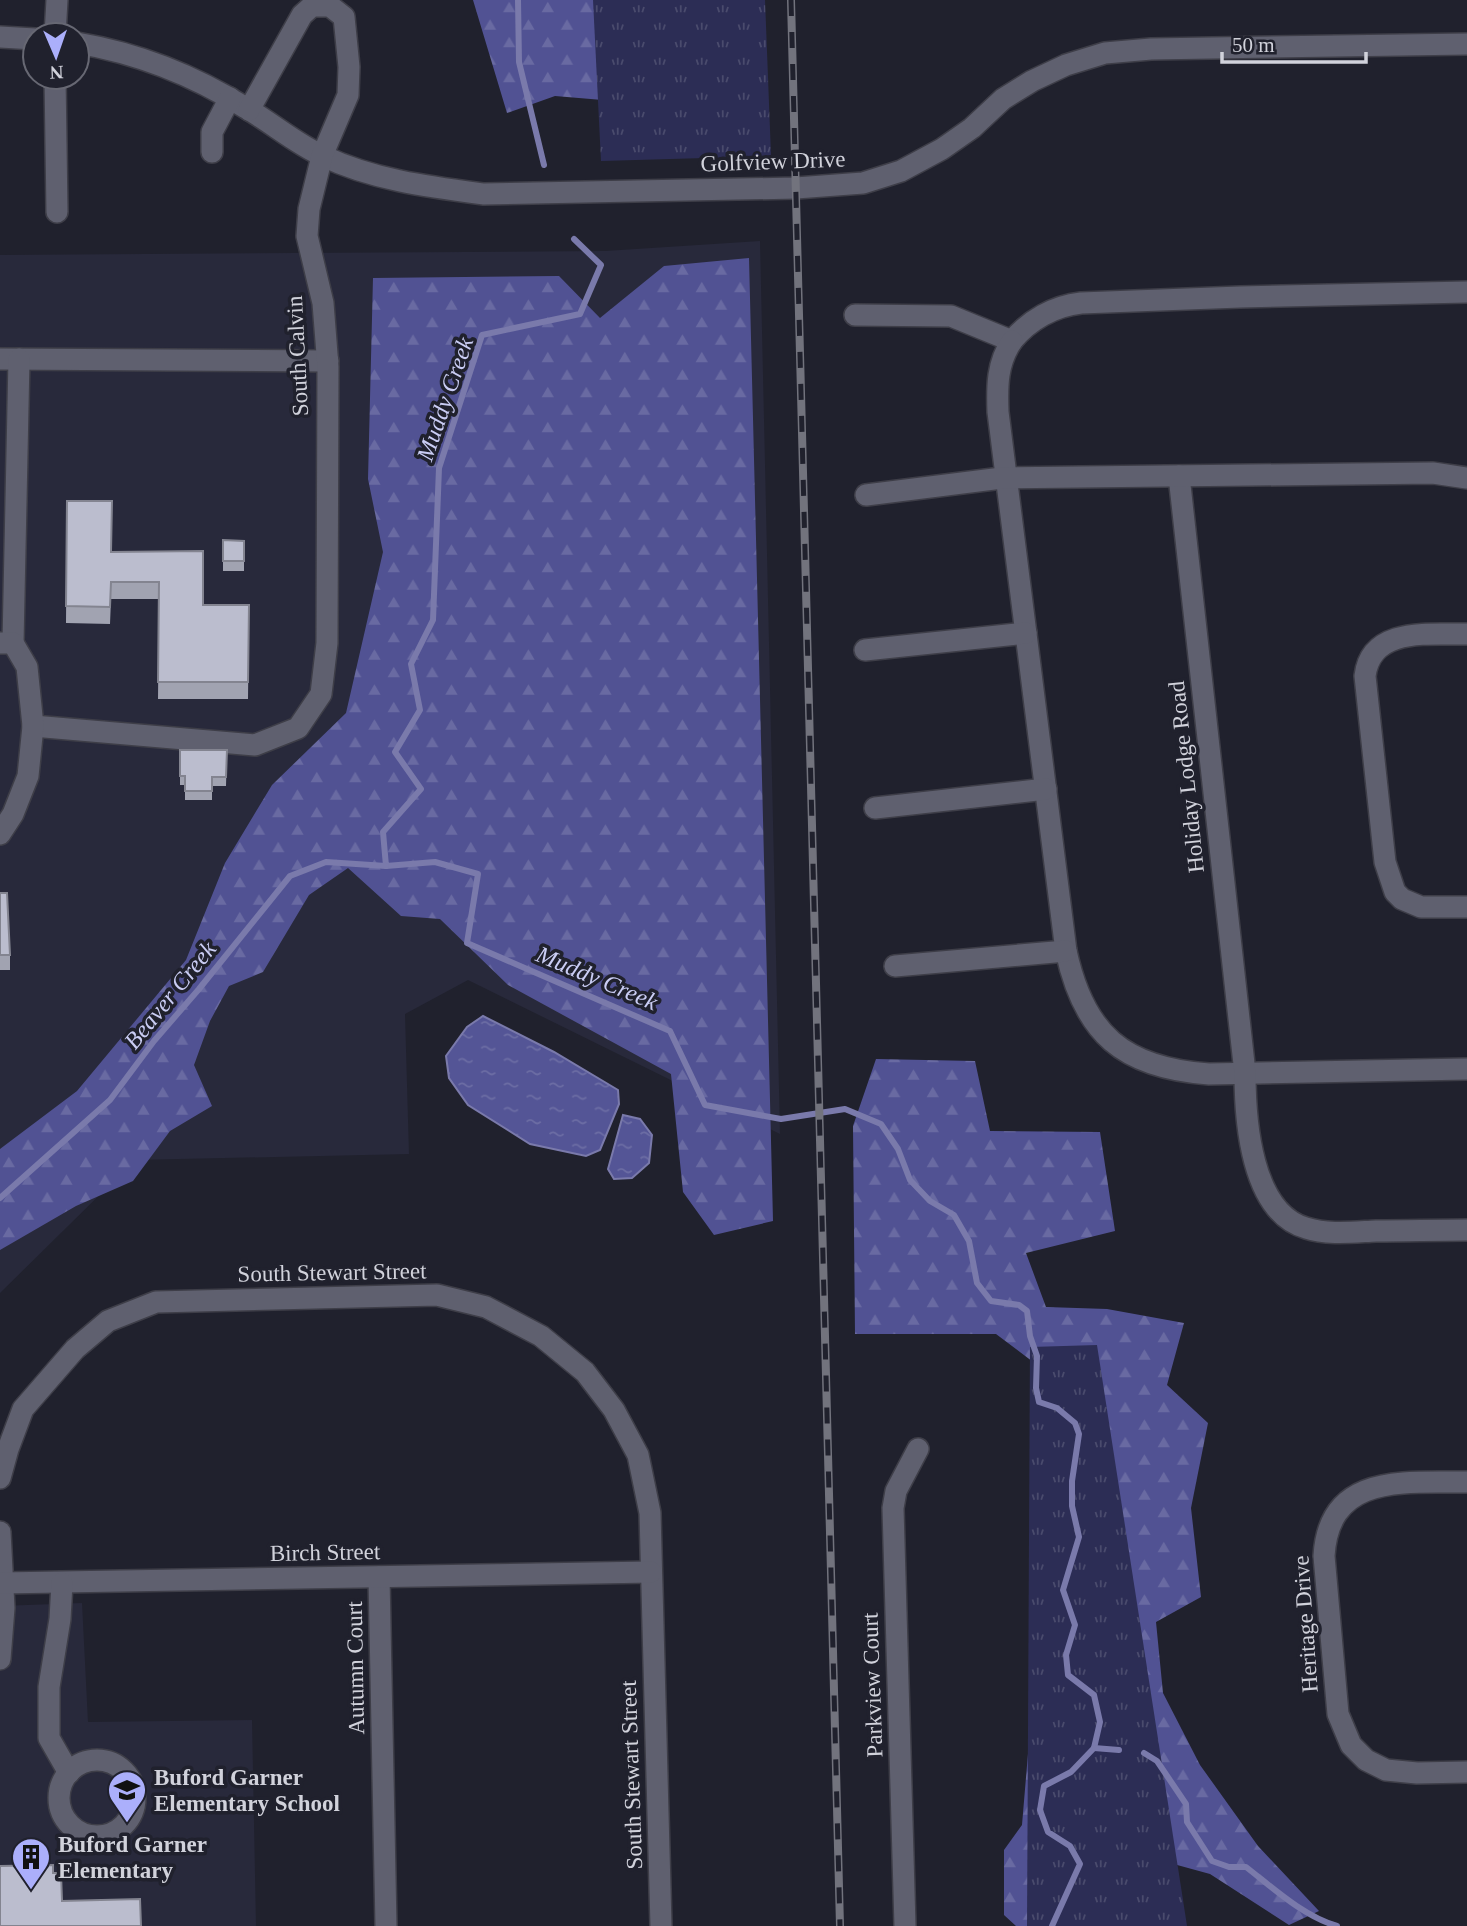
<svg xmlns="http://www.w3.org/2000/svg" width="1467" height="1926" viewBox="0 0 1467 1926" font-family="'Times New Roman',serif">
  <style>
    .built { fill: #28293b }
    .forest { fill: url(#forest-firs) }
    .park { fill: url(#park-tufts) }
    .water { fill: url(#water-ripples); stroke: #7a7aab; stroke-width: 2 }
    .lines { fill: none; stroke-linecap: round; stroke-linejoin: round }
    .stream { stroke: #7a7aab; stroke-width: 6 }
    .minor-casing { stroke: #3e3e48; stroke-width: 24 }
    .minor { stroke: #5f606f; stroke-width: 21 }
    .rail-casing { stroke: #72737d; stroke-width: 8 }
    .rail { stroke: #20212d; stroke-width: 5; stroke-dasharray: 16; stroke-linecap: butt }
    .wall { fill: #a1a3b1 }
    .building { fill: #bbbdce; stroke: #838490; stroke-width: 2 }
    .labels { text-anchor: middle; stroke-width: 7; stroke-linejoin: round; paint-order: stroke }
    .street-label { font-size: 23px; fill: #d1d2db; stroke: #20212d }
    .poi-label { font-size: 23px; font-weight: bold; fill: #d1d2db; stroke: #20212d; text-anchor: start }
    .water-label { font-size: 24px; font-style: italic; fill: #cacdf4; stroke: #20212d }
  </style>
  <defs>
    <pattern id="forest-firs" width="22" height="20" patternUnits="userSpaceOnUse" patternTransform="scale(1.75)"><rect width="22" height="20" fill="#515293"/><path d="M5 1l3.5 6h-7zM16 11l3.5 6h-7z" fill="#696aa2"/></pattern>
    <pattern id="park-tufts" width="24" height="20" patternUnits="userSpaceOnUse" patternTransform="scale(1.75)"><rect width="24" height="20" fill="#2c2d55"/><path d="M3 7l-1-3M5 7V3M7 7l1-3M15 17l-1-3M17 17v-4M19 17l1-3" fill="none" stroke="#4a4b6d"/></pattern>
    <pattern id="water-ripples" width="26" height="14" patternUnits="userSpaceOnUse" patternTransform="scale(1.75)"><rect width="26" height="14" fill="#545596"/><path d="M2 4q2-2 4 0t4 0M15 11q2-2 4 0t4 0" fill="none" stroke="#6c6da4"/></pattern>
  </defs>
  <rect width="100%" height="100%" fill="#20212d"/>
  <g class="built">
    <polygon points="760,241 780,1134 468,980 405,1014 409,1154 135,1160 0,1293 0,255 605,251"/>
    <polygon points="82,1603 88,1722 252,1720 256,1926 0,1926 0,1606"/>
  </g>
  <g class="forest">
    <polygon points="473,0 739,0 674,106 555,96 507,113"/>
    <polygon points="749,258 773,1221 714,1235 683,1192 671,1074 508,985 440,919 401,916 348,868 309,895 263,972 229,986 210,1021 194,1065 212,1106 170,1131 133,1181 76,1206 0,1250 0,1149 77,1091 186,960 225,863 272,785 346,713 383,552 368,479 373,278 559,276 600,318 664,266"/>
    <polygon points="876,1059 975,1061 990,1131 1100,1132 1115,1231 1026,1253 1046,1307 1107,1309 1184,1323 1167,1385 1208,1423 1191,1508 1201,1597 1156,1622 1163,1693 1200,1765 1258,1846 1319,1911 1289,1925 1210,1874 1148,1857 1132,1926 1016,1926 1004,1915 1004,1850 1022,1825 1037,1647 1041,1368 996,1334 855,1334 853,1126"/>
  </g>
  <g class="park">
    <polygon points="593,0 765,0 771,156 601,161"/>
    <polygon points="1097,1345 1187,1926 1027,1926 1030,1347"/>
  </g>
  <g class="water">
    <polygon points="483,1016 554,1052 618,1090 619,1104 600,1150 586,1156 530,1144 468,1105 449,1078 446,1056 467,1027"/>
    <polygon points="623,1115 640,1119 652,1135 649,1163 632,1178 614,1179 608,1169"/>
  </g>
  <g class="lines">
    <g class="stream">
      <polyline points="518,0 519,62 544,165"/>
      <polyline points="574,239 601,265 580,314 482,335 439,468 433,620 411,664 420,710 395,752 421,789 383,832 386,866 435,862 478,874 467,943 670,1031 705,1105 781,1119 845,1109 881,1124 898,1149 910,1180 930,1201 954,1215 969,1241 977,1283 991,1301 1019,1305 1027,1311 1030,1336 1037,1356 1036,1388 1039,1402 1057,1408 1075,1423 1079,1434 1072,1481 1072,1506 1079,1537 1063,1590 1075,1625 1066,1655 1068,1675 1094,1695 1100,1722 1094,1748 1071,1772 1044,1786 1040,1810 1048,1832 1070,1846 1080,1864 1052,1926"/>
      <polyline points="0,1198 110,1100 154,1041 199,989 290,876 326,862 386,866"/>
      <polyline points="1094,1748 1119,1750"/>
      <path d="M1144,1753L1157,1761L1186,1804L1187,1822L1212,1861L1229,1867H1246C1273,1888 1303,1916 1337,1926"/>
    </g>
    <defs>
      <g id="minor">
        <polyline points="55,35 57,0"/>
        <polyline points="0,37 35,39"/>
        <path d="M77,43C137,53 195,76 246,108C272,123 296,144 323,156C373,180 430,187 484,194L796,188L863,183L901,171L942,149L972,128L1003,99L1032,81L1066,65L1105,53L1151,49L1467,44"/>
        <polyline points="55,77 57,212"/>
        <polyline points="212,152 212,132 230,98"/>
        <path d="M855,315L951,316L1012,341C1029,320 1054,306 1081,303L1240,297L1467,292"/>
        <path d="M1012,341C997,363 997,386 998,412L1066,951C1084,1034 1123,1068 1209,1074L1467,1069"/>
        <polyline points="0,359 328,361"/>
        <path d="M1179,476L1245,1073C1245,1120 1251,1212 1306,1228C1328,1235 1353,1232 1376,1231C1406,1231 1436,1230 1467,1230"/>
        <polyline points="866,495 1002,478 1433,473 1467,478"/>
        <path d="M1467,634C1430,635 1371,626 1365,676L1385,862L1395,892L1402,899L1421,907H1467"/>
        <polyline points="13,643 19,359"/>
        <polyline points="865,650 1026,633"/>
        <polyline points="33,726 255,745 298,728 321,694 327,643 328,367 323,303 307,236 309,209 322,156 348,95 349,67 344,17 330,6 312,6 302,15 249,110"/>
        <polyline points="875,808 1046,789"/>
        <polyline points="0,834 13,814 28,776 33,726 27,667 13,643 1,643"/>
        <polyline points="895,966 1066,951"/>
        <polyline points="0,1478 8,1449 23,1409 75,1349 108,1321 156,1302 437,1295 486,1307 541,1336 585,1372 614,1410 638,1455 650,1513 661,1926"/>
        <path d="M1467,1482C1405,1483 1329,1472 1324,1556L1338,1714L1351,1745L1366,1760L1386,1770L1417,1773L1467,1772"/>
        <polyline points="0,1532 4,1608 0,1659"/>
        <polyline points="379,1577 386,1926"/>
        <polyline points="0,1583 651,1572"/>
        <polyline points="62,1583 60,1619 49,1687 49,1738 69,1773"/>
        <circle cx="97" cy="1798" r="38"/>
        <polyline points="905,1926 893,1508 896,1491 918,1449"/>
      </g>
    </defs>
    <use href="#minor" class="minor-casing"/>
    <use href="#minor" class="minor"/>
    <defs>
      <polyline id="rail" points="791,0 840,1926"/>
    </defs>
    <use href="#rail" class="rail-casing"/>
    <use href="#rail" class="rail"/>
  </g>
  <g class="wall">
    <polygon points="67,501 111,552 203,605 249,605 248,699 158,699 159,599 111,599 110,624 66,623"/>
    <polygon points="223,540 244,541 244,571 223,571"/>
    <polygon points="180,750 227,750 226,786 212,786 212,800 185,800 185,785 180,785"/>
    <polygon points="0,893 10,955 10,970 0,970"/>
  </g>
  <g class="building">
    <polygon points="67,501 112,501 111,552 203,551 203,605 249,605 248,682 158,682 159,582 111,582 110,607 66,606"/>
    <polygon points="223,540 244,541 244,561 223,561"/>
    <polygon points="180,750 227,750 226,777 212,777 212,791 185,791 185,776 180,776"/>
    <polygon points="0,893 7,893 10,955 0,955"/>
    <polygon points="53,1865 53,1873 61,1873 62,1901 140,1899 141,1926 0,1926 0,1866"/>
  </g>
  <defs>
    <symbol id="school-pin" viewBox="-11 -11 22 30"><path d="M0 17L-7.5 6A9.5 9.5 0 1 1 7.5 6Z" fill="#abaffb" stroke="#20212d"/><path d="M0-5L7-2L0 1L-7-2ZM-4 1L0 2.5L4 1V4Q0 6-4 4Z" fill="#111"/></symbol>
    <symbol id="building-pin" viewBox="-11 -11 22 30"><path d="M0 17L-7.5 6A9.5 9.5 0 1 1 7.5 6Z" fill="#abaffb" stroke="#20212d"/><path d="M-4-6H4V6H1V3H-1V6H-4ZM-2.5-4.3h1.7v1.8h-1.7ZM.8-4.3h1.7v1.8H.8ZM-2.5-1h1.7V.8h-1.7ZM.8-1h1.7V.8H.8Z" fill="#111"/></symbol>
  </defs>
  <g fill-rule="evenodd">
    <use href="#school-pin" x="105" y="1768" width="44" height="60"/>
    <use href="#building-pin" x="9" y="1835" width="44" height="60"/>
  </g>
  <g class="labels">
    <g class="street-label">
      <text transform="translate(773 161) rotate(-2)" y="8">Golfview Drive</text>
      <text transform="translate(297 356) rotate(-93)" y="8">South Calvin</text>
      <text transform="translate(1186 777) rotate(-96)" y="8">Holiday Lodge Road</text>
      <text transform="translate(332 1272) rotate(-1)" y="8">South Stewart Street</text>
      <text transform="translate(325 1552) rotate(-1)" y="8">Birch Street</text>
      <text transform="translate(1305 1624) rotate(-94)" y="8">Heritage Drive</text>
      <text transform="translate(355 1668) rotate(-91)" y="8">Autumn Court</text>
      <text transform="translate(872 1685) rotate(-92)" y="8">Parkview Court</text>
      <text transform="translate(631 1775) rotate(-92)" y="8">South Stewart Street</text>
    </g>
    <g class="poi-label">
      <text x="154" y="1785">Buford Garner<tspan x="154" dy="26">Elementary School</tspan></text>
      <text x="58" y="1852">Buford Garner<tspan x="58" dy="26">Elementary</tspan></text>
    </g>
    <g class="water-label">
      <text transform="translate(445 399) rotate(-71)" y="8">Muddy Creek</text>
      <text transform="translate(597 978) rotate(23)" y="8">Muddy Creek</text>
      <text transform="translate(170 995) rotate(-51)" y="8">Beaver Creek</text>
    </g>
  </g>
  <g transform="translate(56 56) rotate(178)"><circle r="33" fill="#20212d" stroke="#676873" stroke-width="2"/>
  <path d="M0-5L12 26L0 18L-12 26Z" fill="#abaffb"/>
  <text y="-10" font-size="19" font-weight="bold" text-anchor="middle" fill="#d1d2db">N</text>
  </g>
  <path d="M1222 52v10h144v-10" fill="none" stroke="#d1d2db" stroke-width="3.5"/>
  <text x="1232" y="52" font-size="21" fill="#d1d2db" stroke="#20212d" stroke-width="5" paint-order="stroke">50 m</text>
</svg>
